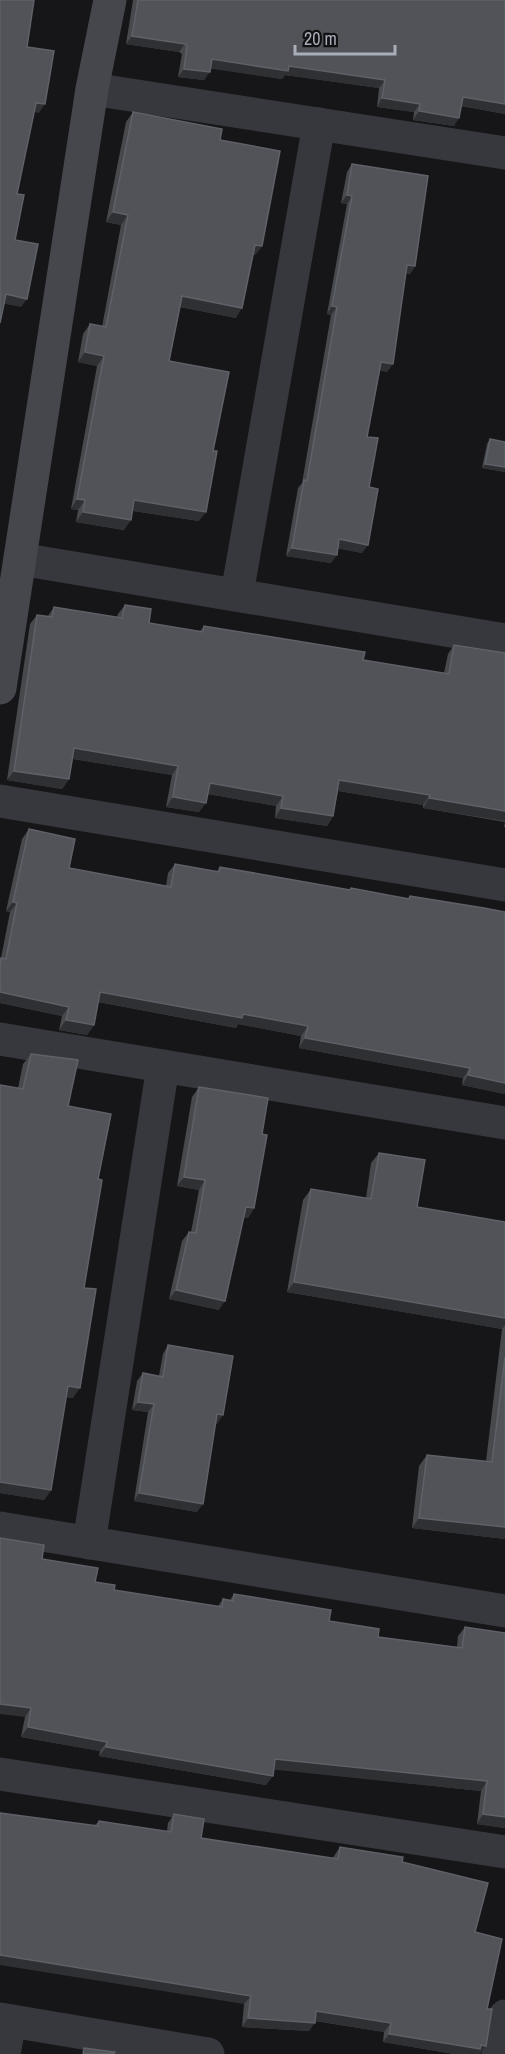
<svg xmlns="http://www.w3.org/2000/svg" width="505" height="2054" viewBox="0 0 505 2054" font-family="'Archivo Narrow',sans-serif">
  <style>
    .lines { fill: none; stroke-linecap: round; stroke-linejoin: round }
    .street { stroke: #37383d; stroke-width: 33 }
    .secondary { stroke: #45474d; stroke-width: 33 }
    .wall { fill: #47494d }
    .shaded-wall { fill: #2f3033 }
    .building { fill: #525359; stroke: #5f6168; stroke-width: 1.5 }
  </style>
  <rect width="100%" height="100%" fill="#161618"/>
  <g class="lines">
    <g class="street">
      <polyline points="92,89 505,153"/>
      <polyline points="20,559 505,640"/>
      <polyline points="237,594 319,124"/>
      <polyline points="0,801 505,885"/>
      <polyline points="0,1039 505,1123"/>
      <polyline points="0,1528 505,1611"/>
      <polyline points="89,1543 163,1066"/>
      <polyline points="0,1774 505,1852"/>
      <polyline points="0,2019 208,2054"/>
      <polyline points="4,2054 10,2021"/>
      <polyline points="498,2054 505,2016"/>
    </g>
    <polyline class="secondary" points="0,688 92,89 110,0"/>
  </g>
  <g class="wall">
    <polygon points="133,0 505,0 505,114 461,106 454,126 413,120 414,112 377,107 379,88 285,75 282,79 210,68 204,80 178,77 182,54 179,52 126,44"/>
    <polygon points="133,112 220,140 262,246 255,255 253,255 236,318 180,307 169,361 199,521 133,511 124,530 76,522 78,510 71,509 97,366 78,362 83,334 90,324 102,327 121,225 106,222 126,122"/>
    <polygon points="352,164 415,266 410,274 406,273 387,372 380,370 367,437 369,487 362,553 338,548 331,563 286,556 298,488 302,483 331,315 327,314 347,204 341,203 347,172"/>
    <polygon points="490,439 505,442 505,472 482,468 487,444"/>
    <polygon points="125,605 149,623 200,631 204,626 363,660 444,673 448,654 454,645 505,653 505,827 504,827 505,822 423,808 423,805 338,791 333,816 327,826 275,818 276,806 208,794 199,812 166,807 172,775 73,759 69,779 62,789 7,780 30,624 37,615 48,616 54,607 117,617 118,614"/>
    <polygon points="29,829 69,868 166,886 168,873 175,864 217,871 220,867 349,890 351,888 408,899 410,896 505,1094 462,1085 463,1078 299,1048 301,1036 238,1024 236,1028 98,1002 94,1025 87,1035 59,1030 62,1016 0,1003 0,960 1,958 10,912 6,911 22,839"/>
    <polygon points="31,1054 68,1106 98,1179 84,1288 73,1398 66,1397 51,1490 44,1500 0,1493 0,1085 18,1088 23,1064"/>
    <polygon points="199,1087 262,1134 254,1208 248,1218 244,1217 219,1310 169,1299 182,1241 189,1232 191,1232 199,1190 177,1186 192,1097"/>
    <polygon points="379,1153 417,1207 505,1222 505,1539 412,1528 419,1466 427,1455 486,1461 502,1329 287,1292 303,1200 311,1189 366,1198 371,1163"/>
    <polygon points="168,1345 217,1424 216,1423 197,1512 134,1501 148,1412 132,1410 137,1381 143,1373 159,1376 163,1354"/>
    <polygon points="42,1559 95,1582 114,1590 218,1606 223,1599 230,1600 234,1594 329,1621 378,1637 457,1647 458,1636 465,1627 505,1828 477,1824 481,1791 274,1769 266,1785 99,1756 100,1751 21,1737 25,1717"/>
    <polygon points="174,1814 201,1838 333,1858 334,1856 340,1847 402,1862 475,1932 487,2009 480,2054 454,2054 383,2042 384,2032 315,2021 309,2031 242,2027 244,2004 95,1825 99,1821 167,1831 168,1823"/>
  </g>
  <g class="shaded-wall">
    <polygon points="132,36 185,44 179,52 126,44"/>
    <polygon points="212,59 289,66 385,80 379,88 285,75 282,79 206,68"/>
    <polygon points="184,69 210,72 204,80 178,77"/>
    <polygon points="463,97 505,104 505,114 457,105"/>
    <polygon points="382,98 420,104 414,112 377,107"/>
    <polygon points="36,103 45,104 39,113 30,111"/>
    <polygon points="419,111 459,118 454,126 413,120"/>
    <polygon points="347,195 352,196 347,204 341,203"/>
    <polygon points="113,212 128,215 121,225 106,222"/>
    <polygon points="255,245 262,246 255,255 248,254"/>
    <polygon points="407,265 415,266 410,274 402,273"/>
    <polygon points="6,294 27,299 21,307 0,303"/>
    <polygon points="182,296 242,308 236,318 175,306"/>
    <polygon points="332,306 337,307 331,315 327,314"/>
    <polygon points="85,352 104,356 97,366 78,362"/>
    <polygon points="381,362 393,364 387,372 376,370"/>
    <polygon points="485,464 505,467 505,472 482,468"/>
    <polygon points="77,499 85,500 78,510 71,509"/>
    <polygon points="134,500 206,512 199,521 128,510"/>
    <polygon points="83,512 131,520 124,530 76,522"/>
    <polygon points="339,539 368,545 362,553 334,548"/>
    <polygon points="292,548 337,555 331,563 286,556"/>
    <polygon points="74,748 178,766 172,775 68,758"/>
    <polygon points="14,771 69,779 62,789 7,780"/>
    <polygon points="339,780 430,795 423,805 333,790"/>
    <polygon points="210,783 283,796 276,806 203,793"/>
    <polygon points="173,797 206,803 199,812 166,807"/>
    <polygon points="429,798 505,811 505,821 423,808"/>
    <polygon points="281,808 333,816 327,826 275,818"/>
    <polygon points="13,902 17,903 10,912 6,911"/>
    <polygon points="0,992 69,1007 62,1016 0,1003"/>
    <polygon points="100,992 243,1014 308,1026 301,1036 238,1024 236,1028 94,1001"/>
    <polygon points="66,1020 94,1025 87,1035 59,1030"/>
    <polygon points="305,1038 470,1068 463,1078 299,1048"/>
    <polygon points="468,1075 505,1083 505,1094 462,1085"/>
    <polygon points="184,1177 205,1180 199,1190 177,1186"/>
    <polygon points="246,1207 254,1208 248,1218 239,1216"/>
    <polygon points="294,1282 505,1318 505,1325 502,1329 287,1292"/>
    <polygon points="176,1290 225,1301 219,1310 169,1299"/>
    <polygon points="68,1386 80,1388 73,1398 61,1396"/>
    <polygon points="138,1402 154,1404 148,1412 132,1410"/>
    <polygon points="217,1414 223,1415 217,1424 212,1423"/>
    <polygon points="0,1482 51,1490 44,1500 0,1493"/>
    <polygon points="139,1493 203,1504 197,1512 134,1501"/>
    <polygon points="419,1518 505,1527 505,1539 412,1528"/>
    <polygon points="0,1704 31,1708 25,1717 0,1714"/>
    <polygon points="28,1727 107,1742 100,1751 21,1737"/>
    <polygon points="106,1747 273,1776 266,1785 99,1756"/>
    <polygon points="275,1759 487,1781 481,1791 268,1769"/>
    <polygon points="483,1814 505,1817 505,1828 477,1824"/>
    <polygon points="0,1955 251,1996 244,2004 0,1965"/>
    <polygon points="316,2011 391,2023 384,2032 310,2020"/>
    <polygon points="248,2018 315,2023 309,2031 242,2027"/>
    <polygon points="389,2034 486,2046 480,2054 454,2054 383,2042"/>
  </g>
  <g class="building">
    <polygon points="0,0 34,0 27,47 54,51 45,104 36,103 17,194 24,195 15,240 38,244 27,299 6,294 0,323"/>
    <polygon points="138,0 505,0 505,104 463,97 459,118 419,111 420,104 382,98 385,80 289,66 288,71 212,59 210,72 184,69 187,46 185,44 132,36"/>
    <polygon points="133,112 222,129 220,140 280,151 262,246 255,245 242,308 182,296 169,361 229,372 213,451 217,451 206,512 134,500 131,520 83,512 85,500 77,499 104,356 85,352 90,324 106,327 128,215 113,212"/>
    <polygon points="352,164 428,176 415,266 407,265 393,364 381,362 367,437 378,438 369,487 378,489 368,545 339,539 337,555 292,548 304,480 307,481 337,307 332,306 352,196 347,195"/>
    <polygon points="490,439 505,442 505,467 485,464"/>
    <polygon points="125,605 151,609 149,623 203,632 204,626 365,652 363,660 449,674 454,645 505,653 505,811 429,798 430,795 339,780 333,816 281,808 283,796 210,783 206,803 173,797 178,766 74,748 69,779 14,771 37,615 52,617 54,607 122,618"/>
    <polygon points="29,829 75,839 69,868 171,887 175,864 219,872 220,867 350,890 351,888 409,899 410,896 484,908 505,912 505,1083 468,1075 470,1068 305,1038 308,1026 243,1014 242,1018 100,992 94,1025 66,1020 69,1007 0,992 0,964 1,958 6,959 17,903 13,902"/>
    <polygon points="31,1054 78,1060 68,1106 111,1114 98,1179 102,1180 84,1288 96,1289 80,1388 68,1386 51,1490 0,1482 0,1085 23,1089"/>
    <polygon points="199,1087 268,1098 262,1134 267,1135 254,1208 246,1207 225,1301 176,1290 189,1232 196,1233 205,1180 184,1177"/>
    <polygon points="379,1153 425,1160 417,1207 505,1222 505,1318 294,1282 311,1189 371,1199"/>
    <polygon points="168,1345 233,1356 223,1415 217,1414 203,1504 139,1493 154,1404 138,1402 143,1373 163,1377"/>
    <polygon points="505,1357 505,1527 419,1518 427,1455 492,1462"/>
    <polygon points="0,1538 44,1545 42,1559 98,1568 95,1582 115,1585 114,1590 222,1607 223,1599 233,1601 234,1594 331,1610 329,1621 379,1629 378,1637 462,1648 465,1627 505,1633 505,1817 483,1814 487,1781 275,1759 273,1776 106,1747 107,1742 28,1727 31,1708 0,1704"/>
    <polygon points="0,1813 98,1826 99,1821 171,1832 174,1814 204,1819 201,1838 338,1859 340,1847 403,1857 402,1862 488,1883 475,1932 502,1939 487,2009 492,2009 486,2046 481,2045 480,2049 389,2034 391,2023 316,2011 315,2023 248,2018 251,1996 0,1955"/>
    <polygon points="84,2048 115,2052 114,2054 83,2054"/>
  </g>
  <path d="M295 45v9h100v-9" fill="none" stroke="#a8adb8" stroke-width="3"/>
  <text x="304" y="45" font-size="18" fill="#a8adb8" stroke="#111113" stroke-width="4.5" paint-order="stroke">20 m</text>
</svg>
